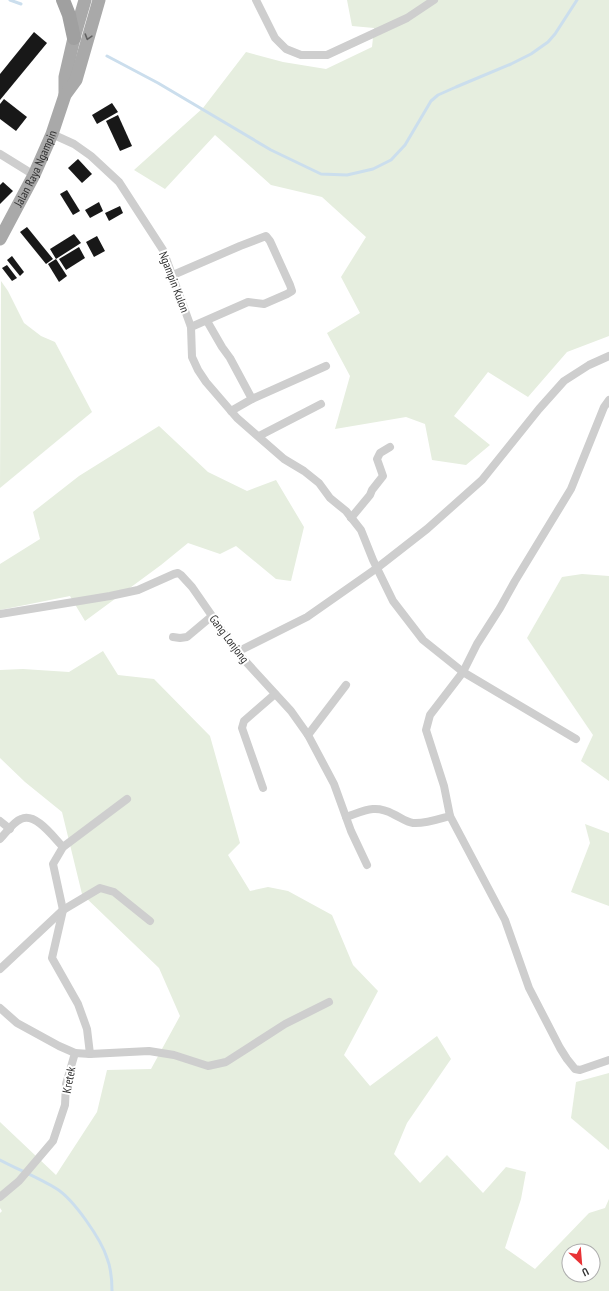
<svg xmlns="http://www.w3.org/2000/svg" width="609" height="1291" viewBox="0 0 609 1291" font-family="'PT Sans Narrow',sans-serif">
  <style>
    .green { fill: #e6eedf; fill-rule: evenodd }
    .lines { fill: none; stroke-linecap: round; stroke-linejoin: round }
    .stream { stroke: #cbdeed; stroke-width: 3 }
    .building { fill: #181818 }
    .minor { stroke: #cecece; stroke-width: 8 }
    .primary { stroke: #a9a9a9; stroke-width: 13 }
    .trunk { stroke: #a0a0a0; stroke-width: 14 }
    .oneway { stroke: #616161 }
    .labels { text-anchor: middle; stroke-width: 4; stroke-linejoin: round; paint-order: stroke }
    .street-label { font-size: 12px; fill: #313131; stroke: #fff }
  </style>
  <rect width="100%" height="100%" fill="#fff"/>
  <g class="green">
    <polygon points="347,0 609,0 609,336 567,352 528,397 488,372 454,416 490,445 466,465 432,460 425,424 406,417 335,429 350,376 327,333 360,313 341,277 366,237 322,197 271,185 215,135 165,189 134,170 203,108 246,52 283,62 326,69 372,47 374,28 352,26"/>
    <polygon points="1,281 8,291 24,323 41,336 55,342 92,412 0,488"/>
    <polygon points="159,426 208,472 247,491 276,480 304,527 291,581 276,579 236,546 220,554 188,543 161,565 85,621 70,596 0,610 0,564 40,539 33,512 79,476"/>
    <polygon points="582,574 609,576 609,781 581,761 593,735 527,638 562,577"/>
    <path d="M103,651L118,675L154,679L210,736L240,843L228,855L250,891L268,887L288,891L332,915L353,965L378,991L344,1055L370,1086L437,1036L451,1059L407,1123L394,1154L420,1183L447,1155L483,1193L506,1167L526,1172L521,1199L505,1248L535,1269L589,1213L605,1208L609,1199V1291H0V1213L2,1211L0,1208V1122L56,1175L97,1112L107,1070L151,1069L180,1016L159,968L82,894L62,812L25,782L0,758V670L23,669L69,672ZM569,1251H593V1275H569Z"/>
    <polygon points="585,824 609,833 609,906 571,892 590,843"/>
    <polygon points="609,1073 609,1150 571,1118 576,1082"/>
  </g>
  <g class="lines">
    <g class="stream">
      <polyline points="10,0 21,4"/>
      <polyline points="107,56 158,83 271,150 321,174 347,175 373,169 391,160 405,145 431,101 438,95 456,87 511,64 531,54 548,42 555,34 577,0"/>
      <path d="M0,1160C19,1170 39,1178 57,1189C74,1200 101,1239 107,1258C111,1268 112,1280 112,1291"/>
    </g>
  </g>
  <g class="building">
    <polygon points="34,32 47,43 0,100 0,74"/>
    <polygon points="4,99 27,117 16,131 0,119 0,104"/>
    <polygon points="112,103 118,112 97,124 92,115"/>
    <polygon points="118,115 132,146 120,151 106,121"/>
    <polygon points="78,159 92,174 82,183 68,168"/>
    <polygon points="3,182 13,191 0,204 0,185"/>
    <polygon points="67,190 80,211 73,215 60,194"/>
    <polygon points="99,202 103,211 90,218 85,210"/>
    <polygon points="120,206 123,213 109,221 105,213"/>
    <polygon points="27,227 53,259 46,264 20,232"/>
    <polygon points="74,234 81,243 56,259 50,249"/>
    <polygon points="97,236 105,251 94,257 86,242"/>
    <polygon points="79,247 85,258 66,270 59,259"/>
    <polygon points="12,256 24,272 20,276 7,260"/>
    <polygon points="56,259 67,276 59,282 48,264"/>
    <polygon points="7,265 17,278 12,281 2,268"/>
  </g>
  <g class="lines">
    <g class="minor">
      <polyline points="256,0 275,38 286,49 301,55 327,55 407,18 434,0"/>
      <polyline points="52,134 74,144 91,156 119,182 163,250 191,327 192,357 198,370 206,382 237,418 284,459 304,471 319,483 330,498 346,511 361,530 373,560 393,601 423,640 463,672 576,739"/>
      <polyline points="0,154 34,175"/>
      <polyline points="173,275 240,246 266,236 270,241 290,285 292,291 287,294 264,304 248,302 191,327"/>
      <polyline points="207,321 222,347 230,358 252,399"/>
      <polyline points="609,400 604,407 571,489 515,581 500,608 477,644 463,672 430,715 426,730 444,786 450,816 505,920 529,988 560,1048 567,1059 575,1069 580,1070 609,1060"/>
      <polyline points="231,411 252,399 326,366"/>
      <polyline points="259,436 321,404"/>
      <polyline points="351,518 370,495 372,490 383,476 377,459 380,453 390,447"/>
      <polyline points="0,614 110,596 138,590 174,574 178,573 181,575 192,587 237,652 291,711 308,735 334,784 351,831 367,865"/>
      <polyline points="173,637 180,638 187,637 212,616"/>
      <polyline points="237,652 307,617 377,568 427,529 482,480 539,409 564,381 589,365 609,356"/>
      <polyline points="308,735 346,685"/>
      <polyline points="263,788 242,728 244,721 275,694"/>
      <path d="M346,817C364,811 375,804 393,814C400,817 406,822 413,823C425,824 439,819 450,816"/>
      <polyline points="0,821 10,829"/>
      <path d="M0,839C6,833 13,822 21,819C36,812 54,838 63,847"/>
      <polyline points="0,969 63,910 100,888 114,892 150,921"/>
      <polyline points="0,1008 17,1023 59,1046 75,1053 66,1084 65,1105 53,1141 19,1181 0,1197"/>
      <polyline points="75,1053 90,1054 149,1051 174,1055 208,1066 226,1062 285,1024 329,1002"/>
      <polyline points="90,1054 87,1029 78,1004 52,958 63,910 53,864 63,847 127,799"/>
    </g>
    <g class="primary">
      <polyline points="65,95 65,77 74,38 85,0"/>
      <path id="s1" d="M0,239L34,175L52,134L65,95L76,80L99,0"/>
    </g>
    <polyline class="trunk" points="63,0 69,15 74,38"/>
  </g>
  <defs><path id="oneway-chevron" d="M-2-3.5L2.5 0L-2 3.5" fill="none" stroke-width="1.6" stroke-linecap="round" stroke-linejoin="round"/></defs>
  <use class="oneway" href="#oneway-chevron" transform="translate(88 37) rotate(107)"/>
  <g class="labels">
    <g class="street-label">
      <text dy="4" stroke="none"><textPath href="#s1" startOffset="79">Jalan Raya Ngampin</textPath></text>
      <text transform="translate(174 282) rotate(69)" y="4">Ngampin Kulon</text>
      <text transform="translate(229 639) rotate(53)" y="4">Gang Lonjong</text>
      <text transform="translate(69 1080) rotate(-79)" y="4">Kretek</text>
    </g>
  </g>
  <g transform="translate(581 1263) rotate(154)"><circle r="19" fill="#ffffff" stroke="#adadad"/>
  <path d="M0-3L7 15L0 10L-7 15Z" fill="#e83336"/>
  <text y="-6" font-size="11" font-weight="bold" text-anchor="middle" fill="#313131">U</text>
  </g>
</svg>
